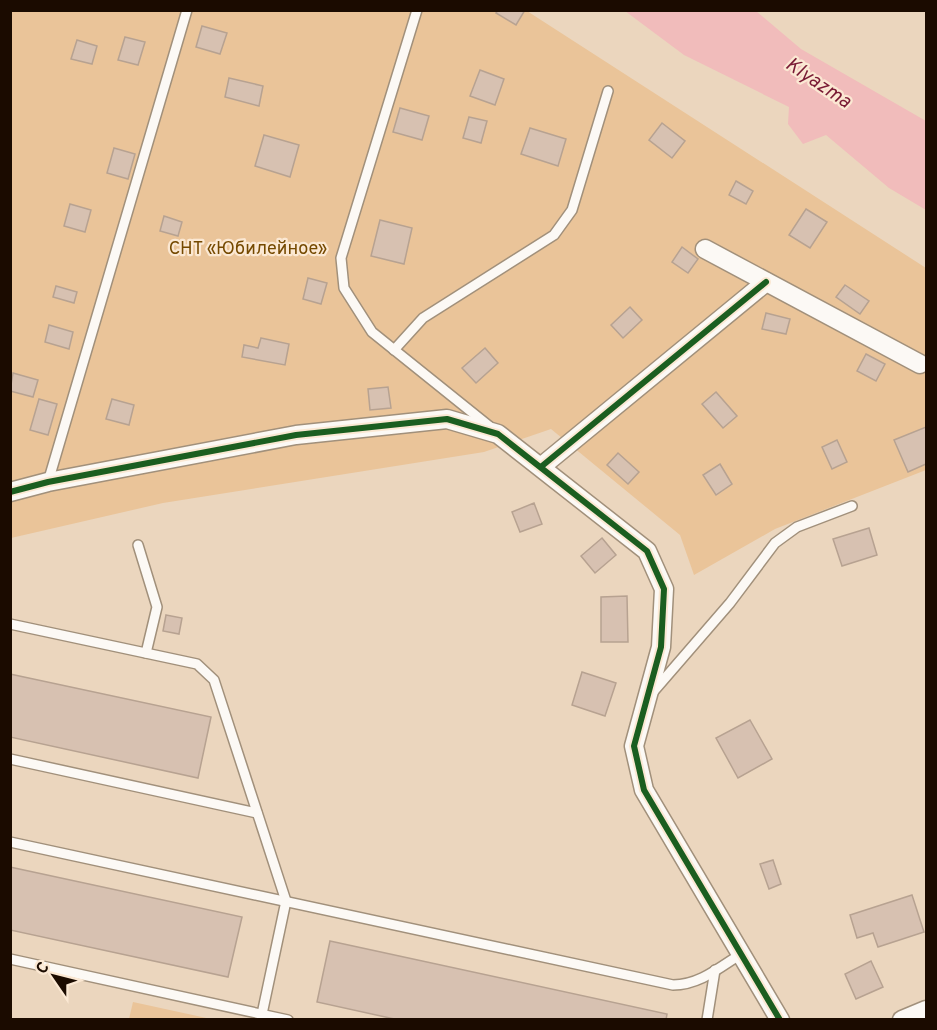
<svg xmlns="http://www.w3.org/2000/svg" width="937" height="1030" viewBox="0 0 937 1030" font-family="Overpass,sans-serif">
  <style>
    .green { fill: #eac499 }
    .water { fill: #f1bcbb }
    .building { fill: #d7c1b1; stroke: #b7a291; stroke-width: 1.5 }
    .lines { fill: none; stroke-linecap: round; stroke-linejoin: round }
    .service-casing { stroke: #a1907b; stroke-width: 12 }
    .minor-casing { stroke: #a1907b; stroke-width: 21 }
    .service { stroke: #fcf9f5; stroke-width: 9 }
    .minor { stroke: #fcf9f5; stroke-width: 18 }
    .cycleway-casing { stroke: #fbe8d3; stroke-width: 10 }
    .cycleway { stroke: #1b5e20; stroke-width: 6 }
    .labels { text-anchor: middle; stroke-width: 4.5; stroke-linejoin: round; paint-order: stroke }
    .park-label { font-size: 18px; fill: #754900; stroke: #fbe8d3 }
    .water-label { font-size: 20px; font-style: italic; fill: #7a1b35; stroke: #fbe8d3 }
  </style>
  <rect width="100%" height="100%" fill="#ebd6be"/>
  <g class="green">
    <polygon points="10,11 527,11 926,268 926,470 775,529 694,575 680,535 551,429 484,452 163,503 11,538"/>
    <polygon points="133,1002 211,1019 129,1019"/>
  </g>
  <polygon class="water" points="625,11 756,11 801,49 926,121 926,210 889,188 826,135 803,144 788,124 789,107 684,55"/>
  <g class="building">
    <polygon points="498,10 525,10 516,25 496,13"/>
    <polygon points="202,26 227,33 220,54 196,47"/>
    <polygon points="125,37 145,42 138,65 118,60"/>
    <polygon points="77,40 97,46 92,64 71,59"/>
    <polygon points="480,70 504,79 495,105 470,96"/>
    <polygon points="229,78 263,86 259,106 225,97"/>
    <polygon points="400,108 429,116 422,140 393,132"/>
    <polygon points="469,117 487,121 481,143 463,138"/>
    <polygon points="662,123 685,141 672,158 649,140"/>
    <polygon points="530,128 566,139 558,166 521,154"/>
    <polygon points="264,135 299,145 290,177 255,166"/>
    <polygon points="114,148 135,154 128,179 107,173"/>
    <polygon points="736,181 753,191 746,204 729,195"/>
    <polygon points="70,204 91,210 85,232 64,226"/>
    <polygon points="806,209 827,222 810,248 789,235"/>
    <polygon points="164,216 182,222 178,236 160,231"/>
    <polygon points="380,220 412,228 404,264 371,256"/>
    <polygon points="682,247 698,259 688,273 672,262"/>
    <polygon points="308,278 327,283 321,304 303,299"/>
    <polygon points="845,285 869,301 860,314 836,297"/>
    <polygon points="56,286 77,292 74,303 53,297"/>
    <polygon points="630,307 642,320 623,338 611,325"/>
    <polygon points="766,313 790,319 786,334 762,329"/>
    <polygon points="49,325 73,332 69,349 45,342"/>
    <polygon points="261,338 289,344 285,365 242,357 244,345 258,348"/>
    <polygon points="485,348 498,363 476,383 462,368"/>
    <polygon points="866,354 885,364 876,381 857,371"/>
    <polygon points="13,373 38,380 33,397 10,391"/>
    <polygon points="388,387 391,408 370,410 368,389"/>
    <polygon points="716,392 737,416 723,428 702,404"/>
    <polygon points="39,399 57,404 48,435 30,430"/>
    <polygon points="112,399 134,405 129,425 106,419"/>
    <polygon points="926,427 926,464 908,472 894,440"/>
    <polygon points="837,440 847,462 832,469 822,447"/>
    <polygon points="618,453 639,472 628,484 607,465"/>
    <polygon points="720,464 732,484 716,495 703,475"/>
    <polygon points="534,503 542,524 520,532 512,512"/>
    <polygon points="869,528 877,555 842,566 833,539"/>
    <polygon points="602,538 616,555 595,573 581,556"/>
    <polygon points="627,596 628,642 601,642 601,597"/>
    <polygon points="166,615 182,618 179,634 163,631"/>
    <polygon points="582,672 616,683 605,716 572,705"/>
    <polygon points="10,674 211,717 198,778 10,737"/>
    <polygon points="750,720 772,759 738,778 716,738"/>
    <polygon points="773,860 781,884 769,889 760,864"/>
    <polygon points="10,867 242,917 228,977 10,930"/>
    <polygon points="912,895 924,932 878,947 873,933 857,938 850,915"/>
    <polygon points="330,941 667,1014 666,1020 399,1020 317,1002"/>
    <polygon points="871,961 883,987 856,999 845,974"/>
  </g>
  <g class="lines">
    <defs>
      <g id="service">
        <polyline points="417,10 341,258 344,288 372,332 489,426"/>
        <polyline points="394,350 423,318 554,235 572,210 608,91"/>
        <polyline points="48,482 187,10"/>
        <polyline points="138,545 157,607 146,653"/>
        <polyline points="10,624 197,664 214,680 286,901 262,1014"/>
        <polyline points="653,692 730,603 775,543 797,527 852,506"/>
        <polyline points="10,759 257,813"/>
        <path d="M10,842L673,985C699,985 719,968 741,954"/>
        <polyline points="10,959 288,1020"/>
        <polyline points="707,1020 715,970"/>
      </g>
      <g id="minor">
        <polyline points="705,249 920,364"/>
        <polyline points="542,466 766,282"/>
        <polyline points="10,492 48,482 296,435 447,419 498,434 647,551 664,589 661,647 634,746 644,790 780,1020"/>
        <polyline points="902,1020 926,1010"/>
      </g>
    </defs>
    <use href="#service" class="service-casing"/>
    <use href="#minor" class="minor-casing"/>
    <use href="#service" class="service"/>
    <use href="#minor" class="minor"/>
    <defs>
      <g id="cycleway">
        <polyline points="542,466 766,282"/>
        <polyline points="10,492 48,482 296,435 447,419 498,434 647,551 664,589 661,647 634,746 644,790 780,1020"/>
      </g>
    </defs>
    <use href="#cycleway" class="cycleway-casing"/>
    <use href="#cycleway" class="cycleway"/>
  </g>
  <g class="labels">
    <g class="park-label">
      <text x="248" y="254">СНТ «Юбилейное»</text>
    </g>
    <g class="water-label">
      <text transform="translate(819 82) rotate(34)" y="7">Klyazma</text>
    </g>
  </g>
  <rect width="937" height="1030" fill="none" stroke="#1b0b00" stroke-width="24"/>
  <g transform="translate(54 976) rotate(305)" stroke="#fbe8d3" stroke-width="4.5" paint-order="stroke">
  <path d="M0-4.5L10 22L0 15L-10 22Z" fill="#1b0b00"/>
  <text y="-9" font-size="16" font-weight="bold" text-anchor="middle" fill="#1b0b00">С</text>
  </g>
</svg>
